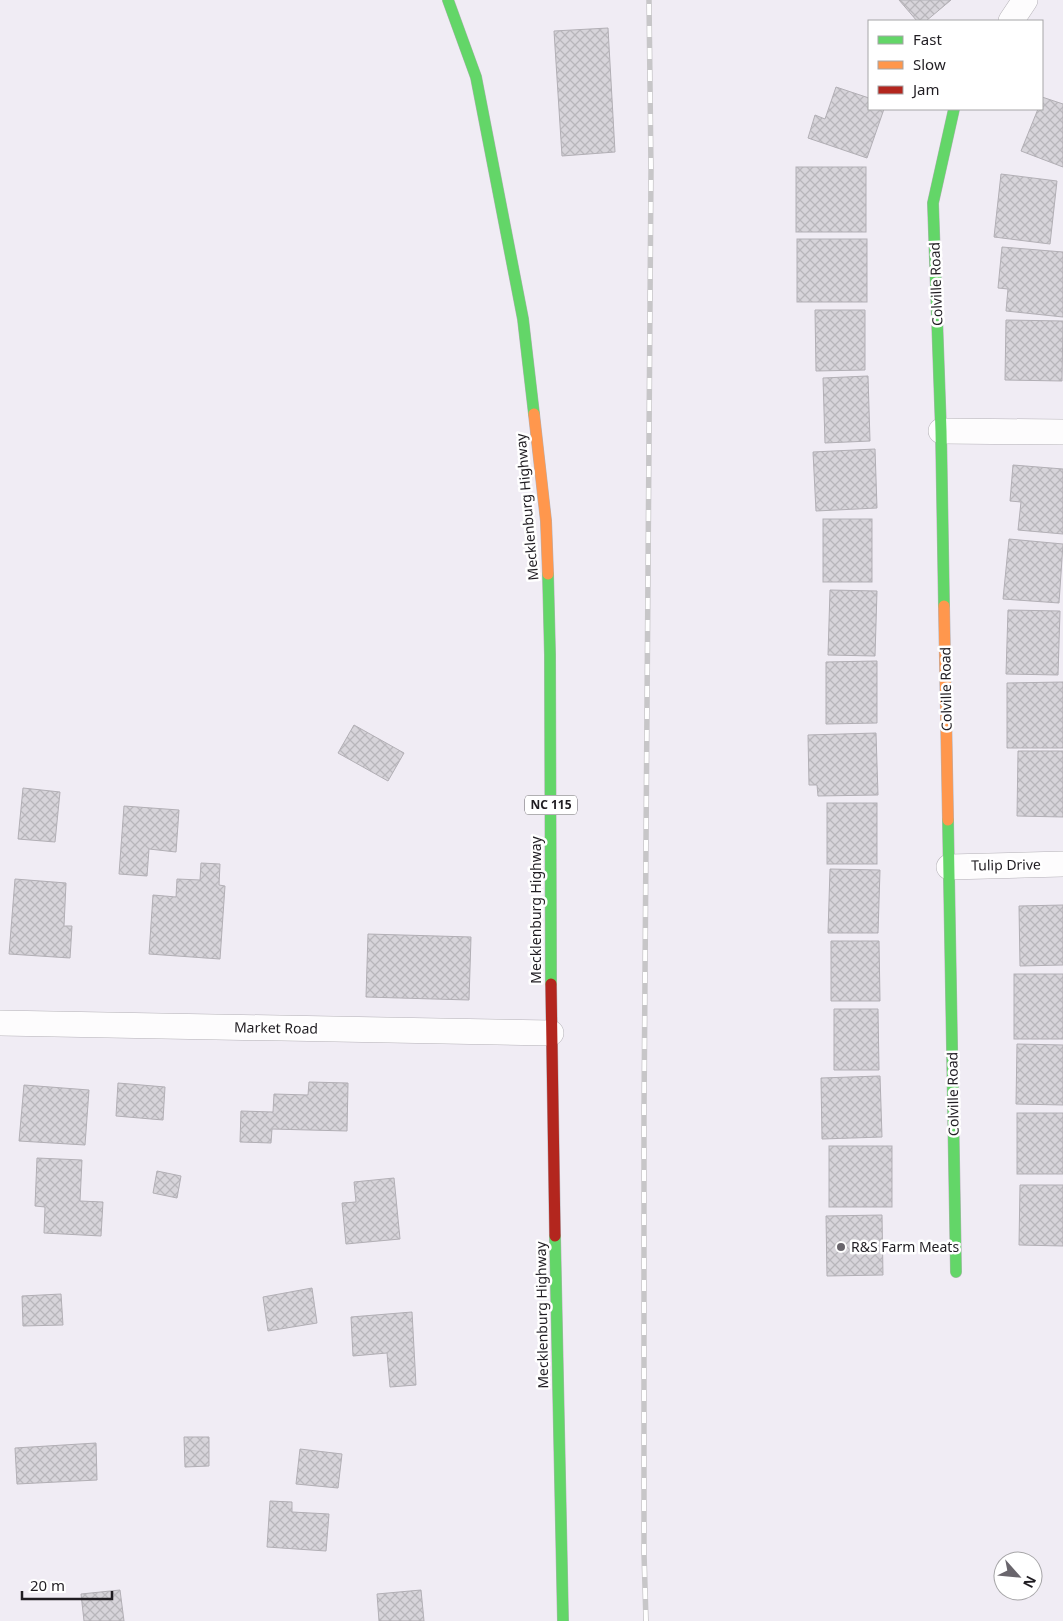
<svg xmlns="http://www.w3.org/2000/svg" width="1063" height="1621" viewBox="0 0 1063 1621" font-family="'Noto Sans',sans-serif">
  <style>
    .building { fill: url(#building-cross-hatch); stroke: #b2afb5 }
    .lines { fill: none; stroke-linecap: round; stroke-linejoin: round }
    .street-casing { stroke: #b4b1b7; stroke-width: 26 }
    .fast-casing { stroke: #b4b1b7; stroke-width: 12 }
    .slow-casing { stroke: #b4b1b7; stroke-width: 12 }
    .jam-casing { stroke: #b4b1b7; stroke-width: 12 }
    .street { stroke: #fdfcfd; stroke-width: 25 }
    .fast { stroke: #63d668; stroke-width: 11 }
    .slow { stroke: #ff974d; stroke-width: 11 }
    .jam { stroke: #b3261e; stroke-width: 11 }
    .rail-casing { stroke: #c7c6c8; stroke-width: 5.5 }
    .rail { stroke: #fff; stroke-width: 4; stroke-dasharray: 11; stroke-linecap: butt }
    .poi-dot { fill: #69656c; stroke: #fff; stroke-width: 2 }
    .labels { text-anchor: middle; stroke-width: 5; stroke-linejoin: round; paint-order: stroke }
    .shield { fill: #fff; stroke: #636164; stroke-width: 1 }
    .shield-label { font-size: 12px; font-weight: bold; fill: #201d22 }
    .street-label { font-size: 14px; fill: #201d22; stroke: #fff }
    .poi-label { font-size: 14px; fill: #201d22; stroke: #fff; text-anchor: start }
  </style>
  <defs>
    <pattern id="building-cross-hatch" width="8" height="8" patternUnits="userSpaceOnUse" patternTransform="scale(1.25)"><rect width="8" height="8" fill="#d7d4da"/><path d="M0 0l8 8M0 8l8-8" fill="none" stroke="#b8b6bb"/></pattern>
  </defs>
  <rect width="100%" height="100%" fill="#f0ecf4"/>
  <g class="building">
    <polygon points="899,0 951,0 926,21 917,21"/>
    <polygon points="608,28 615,152 562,156 554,31"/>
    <polygon points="836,87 869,98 869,109 884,109 867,158 808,138 815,115 825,119"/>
    <polygon points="1042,97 1063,104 1063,167 1021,151 1038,109 1042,109"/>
    <rect x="796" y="167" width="70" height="65"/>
    <polygon points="1001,174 1057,181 1050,244 994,237"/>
    <rect x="797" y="239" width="70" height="63"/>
    <polygon points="1002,247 1063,252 1063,317 1006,311 1008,289 998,288"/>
    <polygon points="815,310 865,310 865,370 816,371"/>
    <polygon points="1006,320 1063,321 1062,381 1005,380"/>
    <polygon points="868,376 870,441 825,443 823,378"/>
    <polygon points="875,449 877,508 816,511 813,452"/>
    <polygon points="1013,465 1063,469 1063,534 1018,530 1021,502 1010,501"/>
    <rect x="823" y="519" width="49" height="63"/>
    <polygon points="1009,539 1063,544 1059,603 1003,599"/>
    <polygon points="830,590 877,591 875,656 828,655"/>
    <polygon points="1008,610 1060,611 1058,675 1006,674"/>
    <polygon points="877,661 877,723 826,724 826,662"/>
    <polygon points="1063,682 1063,748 1007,748 1007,683"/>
    <polygon points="354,725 404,753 388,781 338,753"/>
    <polygon points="876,733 878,795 818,796 817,785 809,785 808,735"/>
    <polygon points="1018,751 1063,751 1063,817 1017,816"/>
    <polygon points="23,788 60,792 55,842 18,839"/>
    <rect x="827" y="803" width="50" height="61"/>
    <polygon points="124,806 179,810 176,852 149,849 147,876 119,874"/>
    <polygon points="201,863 220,864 219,885 225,886 220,959 149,954 153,895 176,897 177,879 200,880"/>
    <polygon points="830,869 880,870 878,933 828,933"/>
    <polygon points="15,879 66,883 64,926 72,926 70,958 9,954"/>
    <polygon points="1063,905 1063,965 1020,966 1019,906"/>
    <polygon points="368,934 471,937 469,1000 366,997"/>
    <polygon points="831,941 879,941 880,1001 831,1001"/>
    <rect x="1014" y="974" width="49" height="65"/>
    <polygon points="834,1009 878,1009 879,1070 834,1070"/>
    <polygon points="1017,1044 1063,1045 1063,1105 1016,1104"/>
    <polygon points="880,1076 882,1137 822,1139 821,1078"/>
    <polygon points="309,1082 348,1083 347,1131 272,1129 271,1143 240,1142 241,1111 273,1112 274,1094 308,1095"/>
    <polygon points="118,1083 165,1087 163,1120 116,1116"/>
    <polygon points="24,1085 89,1090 85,1145 19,1141"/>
    <rect x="1017" y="1113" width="46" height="61"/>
    <rect x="829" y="1146" width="63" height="61"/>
    <polygon points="37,1158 82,1160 80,1201 103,1202 101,1236 44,1233 45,1207 35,1206"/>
    <polygon points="157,1171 181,1176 177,1198 153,1193"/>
    <polygon points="394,1178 400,1239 346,1244 342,1203 356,1202 354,1182"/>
    <polygon points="1020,1185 1063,1185 1063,1246 1019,1245"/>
    <polygon points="882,1215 883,1275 827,1276 826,1216"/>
    <polygon points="312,1288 317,1323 268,1331 263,1297"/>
    <polygon points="61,1294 63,1325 23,1326 22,1296"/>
    <polygon points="412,1312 416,1385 390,1387 387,1353 353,1356 351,1317"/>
    <polygon points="184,1437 209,1437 209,1466 185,1467"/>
    <polygon points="96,1443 97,1480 17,1484 15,1448"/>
    <polygon points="300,1449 342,1454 338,1488 296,1484"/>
    <polygon points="270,1501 292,1502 292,1512 329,1514 326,1551 267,1547"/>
    <polygon points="120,1590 124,1621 84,1621 81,1594"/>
    <polygon points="421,1590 424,1621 379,1621 377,1594"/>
  </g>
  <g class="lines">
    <defs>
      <g id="street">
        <polyline points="1011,21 1025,0"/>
        <polyline points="941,431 1063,432"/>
        <polyline points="949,867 1063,864"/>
        <polyline points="0,1023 551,1033"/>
      </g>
      <g id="fast">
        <polyline points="448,0 476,77 523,319 534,414"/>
        <polyline points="548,574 550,655 551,984"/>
        <polyline points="944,606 941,431 933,203 954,109"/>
        <polyline points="948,820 956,1272"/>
        <polyline points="555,1236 563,1621"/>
      </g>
      <g id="slow">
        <polyline points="534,414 546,521 548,574"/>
        <polyline points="944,606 948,820"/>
      </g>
      <polyline id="jam" points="551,984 555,1236"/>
    </defs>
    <use href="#street" class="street-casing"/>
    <use href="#fast" class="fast-casing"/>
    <use href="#slow" class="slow-casing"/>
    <use href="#jam" class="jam-casing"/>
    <use href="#street" class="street"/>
    <use href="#fast" class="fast"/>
    <use href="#slow" class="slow"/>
    <use href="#jam" class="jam"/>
    <defs>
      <polyline id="rail" points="646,1621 644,1553 644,1112 651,170 649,0"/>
    </defs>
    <use href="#rail" class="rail-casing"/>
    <use href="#rail" class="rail"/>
  </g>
  <circle class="poi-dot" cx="841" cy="1247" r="5"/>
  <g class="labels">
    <rect class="shield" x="525" y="795.5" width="52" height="19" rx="4"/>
    <g class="shield-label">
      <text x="551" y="809">NC 115</text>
    </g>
    <g class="street-label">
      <text transform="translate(936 284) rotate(-92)" y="5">Colville Road</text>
      <text transform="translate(527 507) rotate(-95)" y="5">Mecklenburg Highway</text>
      <text transform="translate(946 689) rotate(-91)" y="5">Colville Road</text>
      <text transform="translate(1006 865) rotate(-1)" y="5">Tulip Drive</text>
      <text transform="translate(536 910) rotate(-90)" y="5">Mecklenburg Highway</text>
      <text transform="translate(276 1028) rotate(1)" y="5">Market Road</text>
      <text transform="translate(953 1094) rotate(-91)" y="5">Colville Road</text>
      <text transform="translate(542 1315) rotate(-91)" y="5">Mecklenburg Highway</text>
    </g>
    <g class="poi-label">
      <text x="851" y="1252">R&amp;S Farm Meats</text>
    </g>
  </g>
  <rect x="868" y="20" width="175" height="90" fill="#ffffff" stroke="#a6a5a7"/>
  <rect x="878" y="36" width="25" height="8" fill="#63d668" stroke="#a6a5a7"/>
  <text x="913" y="45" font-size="15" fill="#201d22">Fast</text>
  <rect x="878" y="61" width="25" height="8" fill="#ff974d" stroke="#a6a5a7"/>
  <text x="913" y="70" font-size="15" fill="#201d22">Slow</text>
  <rect x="878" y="86" width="25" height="8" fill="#b3261e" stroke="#a6a5a7"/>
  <text x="913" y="95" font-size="15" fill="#201d22">Jam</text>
  <g transform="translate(1018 1576) rotate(117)"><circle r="24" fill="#ffffff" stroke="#a6a5a7"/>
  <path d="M0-4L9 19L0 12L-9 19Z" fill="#69656c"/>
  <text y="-8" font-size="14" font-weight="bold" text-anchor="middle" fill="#201d22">N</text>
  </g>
  <path d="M22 1591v8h90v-8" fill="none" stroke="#201d22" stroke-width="2.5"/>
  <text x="30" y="1591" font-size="15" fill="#201d22" stroke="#ffffff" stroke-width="4" paint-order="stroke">20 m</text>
</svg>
